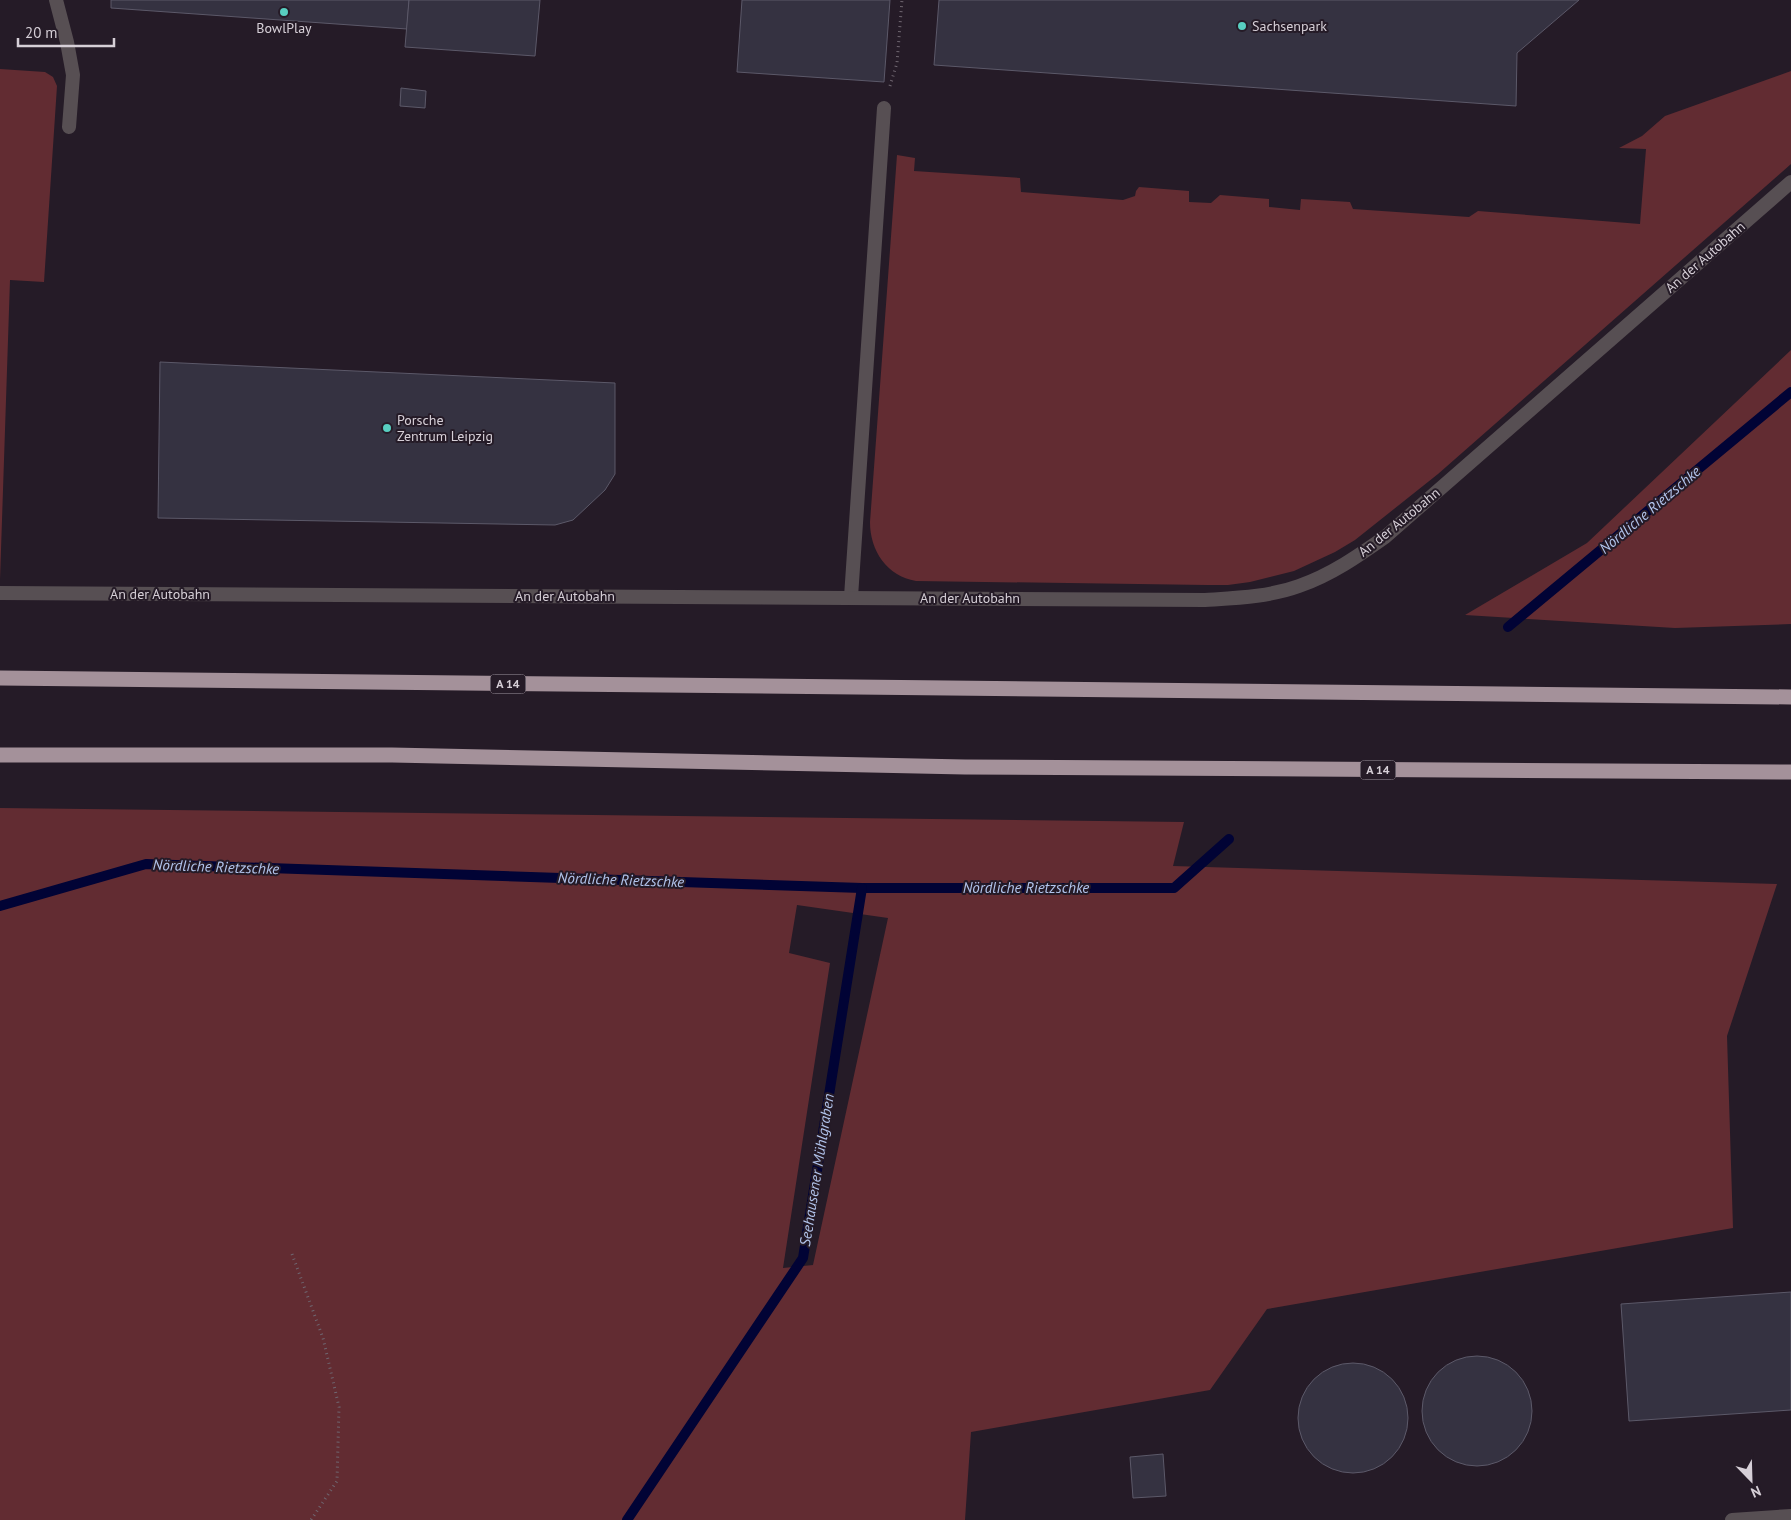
<svg xmlns="http://www.w3.org/2000/svg" width="1791" height="1520" viewBox="0 0 1791 1520" font-family="'PT Sans',sans-serif">
  <style>
    .green { fill: #622c32; fill-rule: evenodd }
    .lines { fill: none; stroke-linecap: round; stroke-linejoin: round }
    .stream { stroke: #010335; stroke-width: 10 }
    .building { fill: #353241; stroke: #5c5969 }
    .path { stroke: #6f6670; stroke-width: 3; stroke-dasharray: 1 4; stroke-linecap: butt }
    .service { stroke: #574f53; stroke-width: 14 }
    .minor { stroke: #574f53; stroke-width: 14 }
    .motorway { stroke: #a4919a; stroke-width: 15 }
    .poi-dot { fill: #58cec0; stroke: #251b27; stroke-width: 2 }
    .labels { text-anchor: middle; stroke-width: 4; stroke-linejoin: round; paint-order: stroke }
    .shield { fill: #251b27; stroke: #a199a2; stroke-width: 1 }
    .shield-label { font-size: 12px; font-weight: bold; fill: #d6cfd7 }
    .poi-label { font-size: 14px; fill: #d6cfd7; stroke: #251b27; text-anchor: start }
    .street-label { font-size: 14px; fill: #d6cfd7; stroke: #251b27 }
    .water-label { font-size: 15px; font-style: italic; fill: #b2c4ec; stroke: #251b27 }
  </style>
  <rect width="100%" height="100%" fill="#251b27"/>
  <g class="green">
    <polygon points="0,69 45,72 53,77 57,86 44,282 10,280 0,580"/>
    <path d="M1791,71V164L1438,474L1355,540L1335,552L1294,571L1250,582L1228,585H1207L916,581C887,576 870,551 870,522L897,155L915,158L914,171L1020,178L1021,192L1123,200L1135,196L1136,191L1139,187L1189,191V202L1211,203L1220,195L1269,199V207L1300,210L1301,199L1350,202L1353,209L1469,217L1478,211L1640,224L1646,149L1619,148L1642,136L1665,116Z"/>
    <polygon points="1791,350 1791,624 1675,628 1465,615 1587,543"/>
    <path d="M0,808L1184,822L1173,866L1777,884L1727,1036L1733,1228L1267,1309L1210,1390L971,1432L965,1520H0ZM797,905L888,918L813,1265L783,1268L830,963L789,953Z"/>
  </g>
  <g class="lines">
    <g class="stream">
      <polyline points="1508,627 1791,392"/>
      <polyline points="0,906 146,864 862,888 1174,888 1229,839"/>
      <polyline points="627,1520 803,1258 862,888"/>
    </g>
  </g>
  <g class="building">
    <polygon points="111,0 409,0 407,29 111,8"/>
    <polygon points="409,0 540,0 535,56 405,47"/>
    <polygon points="742,0 890,0 884,82 737,72"/>
    <polygon points="939,0 1579,0 1517,53 1516,106 934,65"/>
    <polygon points="401,88 426,91 425,108 400,106"/>
    <polygon points="160,362 615,383 615,474 605,490 573,520 555,525 158,518"/>
    <polygon points="1791,1292 1791,1410 1629,1421 1621,1304"/>
    <circle cx="1477" cy="1411" r="55"/>
    <circle cx="1353" cy="1418" r="55"/>
    <polygon points="1163,1454 1166,1496 1133,1498 1130,1457"/>
  </g>
  <g class="lines">
    <g class="path">
      <polyline points="890,86 897,63 902,0"/>
      <polyline points="292,1254 323,1338 339,1407 337,1481 311,1520"/>
    </g>
    <g class="service">
      <polyline points="56,0 67,42 73,75 69,127"/>
      <polyline points="851,597 884,108"/>
      <polyline points="1732,1520 1791,1516"/>
    </g>
    <path class="minor" d="M0,593L1205,600C1236,598 1269,597 1299,586C1331,575 1358,556 1385,537L1791,182"/>
    <g class="motorway">
      <polyline points="0,678 1791,697"/>
      <polyline points="0,755 392,755 965,767 1791,772"/>
    </g>
  </g>
  <g class="poi-dot">
    <circle cx="284" cy="12" r="5"/>
    <circle cx="1242" cy="26" r="5"/>
    <circle cx="387" cy="428" r="5"/>
  </g>
  <g class="labels">
    <g class="shield">
      <rect x="490.5" y="674.5" width="35" height="19" rx="4"/>
      <rect x="1360.5" y="760.5" width="35" height="19" rx="4"/>
    </g>
    <g class="shield-label">
      <text x="508" y="688">A 14</text>
      <text x="1378" y="774">A 14</text>
    </g>
    <g class="poi-label">
      <text x="1252" y="31">Sachsenpark</text>
      <text x="284" y="33" text-anchor="middle">BowlPlay</text>
      <text x="397" y="425">Porsche<tspan x="397" dy="16">Zentrum Leipzig</tspan></text>
    </g>
    <g class="street-label">
      <text transform="translate(1705 257) rotate(-41)" y="5">An der Autobahn</text>
      <text transform="translate(1399 522) rotate(-39)" y="5">An der Autobahn</text>
      <text x="160" y="599">An der Autobahn</text>
      <text x="565" y="601">An der Autobahn</text>
      <text x="970" y="603">An der Autobahn</text>
    </g>
    <g class="water-label">
      <text transform="translate(1650 510) rotate(-40)" y="5">Nördliche Rietzschke</text>
      <text transform="translate(216 867) rotate(2)" y="5">Nördliche Rietzschke</text>
      <text transform="translate(621 880) rotate(2)" y="5">Nördliche Rietzschke</text>
      <text x="1026" y="893">Nördliche Rietzschke</text>
      <text transform="translate(817 1170) rotate(-81)" y="5">Seehausener Mühlgraben</text>
    </g>
  </g>
  <g transform="translate(1751 1480) rotate(157)" stroke="#251b27" stroke-width="4" paint-order="stroke">
  <path d="M0-4L9 19L0 12L-9 19Z" fill="#d6cfd7"/>
  <text y="-8" font-size="14" font-weight="bold" text-anchor="middle" fill="#d6cfd7">N</text>
  </g>
  <path d="M18 38v8h96v-8" fill="none" stroke="#d6cfd7" stroke-width="2.5"/>
  <text x="25" y="38" font-size="15" fill="#d6cfd7" stroke="#251b27" stroke-width="4" paint-order="stroke">20 m</text>
</svg>
